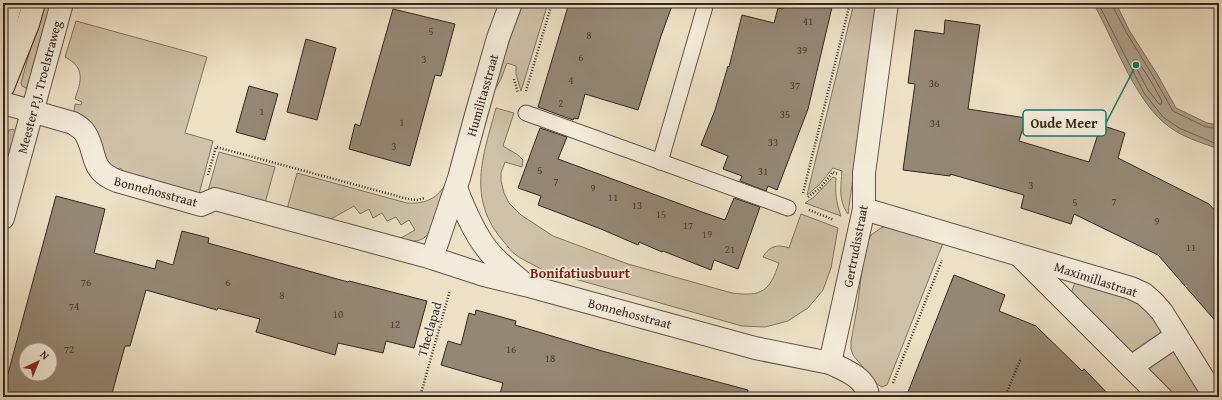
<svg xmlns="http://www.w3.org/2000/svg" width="1222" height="400" viewBox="0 0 1222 400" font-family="'Gentium Book Plus',serif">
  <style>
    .green { fill: #cec1a8; stroke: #817462 }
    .water { fill: #aea18c; stroke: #7d7060 }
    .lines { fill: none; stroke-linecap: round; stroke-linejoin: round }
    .shore { stroke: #716454; stroke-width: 1 }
    .building { fill: #948774; stroke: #34271d; fill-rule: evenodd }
    .service-casing { stroke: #625547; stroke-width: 17 }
    .minor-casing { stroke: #625547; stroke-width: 24 }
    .secondary-casing { stroke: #34271d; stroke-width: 24 }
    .path { stroke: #34271d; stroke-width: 2.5; stroke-dasharray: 1 2; stroke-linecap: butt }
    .service { stroke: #f3ebd9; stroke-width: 15 }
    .minor { stroke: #f3ebd9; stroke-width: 22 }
    .secondary { stroke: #f3ebd9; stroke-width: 22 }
    .labels { text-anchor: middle; stroke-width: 3.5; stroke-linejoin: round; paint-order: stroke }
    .number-label { font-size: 11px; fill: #4c3f33 }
    .street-label { font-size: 13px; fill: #34271d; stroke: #f3ebd9 }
    .neighbourhood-label { font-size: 14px; font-weight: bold; fill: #7a1f14; stroke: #f3ebd9 }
    .leader { fill: none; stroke: #0f766e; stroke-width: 1.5 }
    .callout-dot { fill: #0f766e; stroke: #f3ebd9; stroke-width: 1.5 }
    .callout { fill: #f3ebd9; stroke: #0f766e; stroke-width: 1.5 }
    .callout-label { font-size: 14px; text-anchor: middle; font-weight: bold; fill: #34271d }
  </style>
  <rect width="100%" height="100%" fill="#ede0c5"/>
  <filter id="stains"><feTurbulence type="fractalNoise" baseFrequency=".005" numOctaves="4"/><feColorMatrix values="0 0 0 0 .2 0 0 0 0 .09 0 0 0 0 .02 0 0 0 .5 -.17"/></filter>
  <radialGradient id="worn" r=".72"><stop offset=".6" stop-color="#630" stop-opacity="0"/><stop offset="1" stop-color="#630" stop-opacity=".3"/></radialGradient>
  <g class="green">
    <polygon points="43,3 51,3 28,85 26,88 22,86 21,83"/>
    <polygon points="521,3 548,3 521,91 516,74 516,66 507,63 501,79 493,93"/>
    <path d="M854,3H877L848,214C838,200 841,186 842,171L833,168L819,185L807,195Z"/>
    <path d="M76,21L207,57L185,133L213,141L199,194L125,172L120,168L117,170L111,166L104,156L105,154L102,152C98,133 94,117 74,112L75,104L81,105L82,102L75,99C81,81 86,68 65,57Z"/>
    <path d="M496,108L514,113L503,146L518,155L523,160L522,167L505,162L501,173V181L504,193L509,203L521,215L553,236L628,264L732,293C762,297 770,291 779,263L763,257C769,246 778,244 789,248L801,214L838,228L831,268L823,290L808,308L788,321L765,327L742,326L543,270C535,265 524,261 516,255C511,252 508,246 504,242C466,199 483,156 496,108Z"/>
    <polygon points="13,129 16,133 3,179 3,151 9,130"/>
    <polygon points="219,152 275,167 265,203 214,188 208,191"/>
    <path d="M297,173L407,203C423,204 436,200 445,185C441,196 438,206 435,216C429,238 423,245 399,239L415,230L409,220L401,225L396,217L387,221L382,213L373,218L369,209L360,214L354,206L329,220L287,209Z"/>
    <path d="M833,177L836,178C835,193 836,202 841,216L805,203L814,197Z"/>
    <polygon points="887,226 943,243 887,385 882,387 877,384 853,355 851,349 851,341 857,309 865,247 871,235 881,228"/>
    <polygon points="1075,282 1143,303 1162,330 1162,334 1136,353 1132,352 1071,294"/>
    <polygon points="1172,349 1206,397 1173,397 1149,373 1147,366"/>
  </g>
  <path class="water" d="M1093,3H1116L1129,30L1157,74L1176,108L1207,123L1213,124L1219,120V149C1205,144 1189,139 1177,132C1136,109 1116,42 1093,3Z"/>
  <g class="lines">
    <g class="shore">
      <polyline points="1098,3 1144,93 1163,117 1179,128 1219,145"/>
      <polyline points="1112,3 1113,7 1126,32 1153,76 1173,111 1206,127 1214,128 1219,125"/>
      <polygon points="1134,60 1137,60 1149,78 1162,101 1161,104 1159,104 1148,90 1133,62"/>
    </g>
  </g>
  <g class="building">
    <polygon points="569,3 673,3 661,36 638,110 585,94 578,119 574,118 573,120 538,107"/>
    <polygon points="784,3 833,3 808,109 777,190 768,186 766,191 740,181 742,176 723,169 728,156 701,145 715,110 728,66 729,67 742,15 774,23 778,8 783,9"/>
    <polygon points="393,9 455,24 441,76 435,75 410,166 349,149 355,124 360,126"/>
    <polygon points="945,20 980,25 968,109 1026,118 1019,141 1089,162 1101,125 1125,133 1118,158 1209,204 1219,215 1219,325 1158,255 1074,214 1071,224 1021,208 1024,195 950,174 950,176 903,170 915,84 908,83 915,30 944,34"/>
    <polygon points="306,39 336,48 317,120 287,112"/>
    <polygon points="249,86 278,94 265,140 236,132"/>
    <polygon points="540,128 567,137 558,159 702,212 725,220 734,198 760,207 738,269 714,260 711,270 663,251 662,252 639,242 638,245 601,229 538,205 541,196 518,188"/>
    <path d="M56,196L105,209L94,253L155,269L157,260L173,265L182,231L209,238L208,243L348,282L349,281L427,301L414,348L386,341L383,353L338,343L335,355L256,332L260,319L218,308L217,310L146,290L130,346H125L111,397H3V392ZM26,350H50V374H26Z"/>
    <polygon points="954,275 1005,295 999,311 1036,326 1082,371 1084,369 1111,397 906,397"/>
    <polygon points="476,310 516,321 515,325 602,351 748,390 747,397 499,397 503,383 441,365 448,341 461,345 469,313 475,315"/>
  </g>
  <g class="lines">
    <defs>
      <g id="service">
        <polyline points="526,113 788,208"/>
        <polyline points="660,162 706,3"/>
      </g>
      <g id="minor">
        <path d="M3,103L73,123C77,126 82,128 85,133C98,154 88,169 117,181L201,205L215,199L432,258L484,275L525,285L755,348L830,363"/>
        <path d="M456,188C464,209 473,231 487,249C497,262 510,272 522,282"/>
        <polyline points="864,209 1131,288 1144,294 1154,303 1162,312 1215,397"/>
        <polyline points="3,218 62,3"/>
        <polyline points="1021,257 1161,397"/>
        <polyline points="432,258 459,178 476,115 498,38 511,3"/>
        <polyline points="1131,367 1176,336"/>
        <path d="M868,397C867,378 845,370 830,363L864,209V173L887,3"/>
      </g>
      <g id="secondary">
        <polyline points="3,52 7,18 11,3"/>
        <polyline points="3,87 28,24 34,3"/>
      </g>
    </defs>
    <use href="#service" class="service-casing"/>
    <use href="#minor" class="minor-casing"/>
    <use href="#secondary" class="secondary-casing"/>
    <g class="path">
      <polyline points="514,79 518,93"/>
      <polyline points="526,91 552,3"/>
      <polyline points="208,175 216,147 408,199 417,200 425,198"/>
      <polyline points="803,193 850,3"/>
      <polyline points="808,197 820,188 833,172 838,174"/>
      <polyline points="809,210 834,220"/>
      <polyline points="893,383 942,260"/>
      <polyline points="420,397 450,290"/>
      <polyline points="1005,397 1021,358"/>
    </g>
    <use href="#service" class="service"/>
    <use href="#minor" class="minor"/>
    <use href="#secondary" class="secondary"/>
  </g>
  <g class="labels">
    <g class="number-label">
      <text x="808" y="25">41</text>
      <text x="431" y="35">5</text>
      <text x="589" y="39">8</text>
      <text x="802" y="54">39</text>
      <text x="581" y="61">6</text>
      <text x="424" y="63">3</text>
      <text x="571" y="84">4</text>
      <text x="934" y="87">36</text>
      <text x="795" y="89">37</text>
      <text x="561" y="107">2</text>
      <text x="262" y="115">1</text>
      <text x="785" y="118">35</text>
      <text x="402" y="126">1</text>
      <text x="935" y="127">34</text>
      <text x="773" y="146">33</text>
      <text x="394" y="150">3</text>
      <text x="540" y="174">5</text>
      <text x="763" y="175">31</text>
      <text x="556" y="185">7</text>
      <text x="1031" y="189">3</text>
      <text x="593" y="192">9</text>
      <text x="613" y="201">11</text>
      <text x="1114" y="205">7</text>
      <text x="1075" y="206">5</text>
      <text x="637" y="209">13</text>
      <text x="661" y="218">15</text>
      <text x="1157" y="225">9</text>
      <text x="688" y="229">17</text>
      <text x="707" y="238">19</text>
      <text x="1191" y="251">11</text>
      <text x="730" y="253">21</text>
      <text x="86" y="286">76</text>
      <text x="228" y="286">6</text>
      <text x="282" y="299">8</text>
      <text x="74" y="310">74</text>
      <text x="338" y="318">10</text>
      <text x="395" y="328">12</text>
      <text x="69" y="353">72</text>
      <text x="511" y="353">16</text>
      <text x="550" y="362">18</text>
    </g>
    <g class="street-label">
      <text transform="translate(39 87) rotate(-75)" y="5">Meester P.J. Troelstraweg</text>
      <text transform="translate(482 95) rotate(-74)" y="5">Humilitasstraat</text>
      <text transform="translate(156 191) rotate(15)" y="5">Bonnehosstraat</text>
      <text transform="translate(855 246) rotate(-79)" y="5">Gertrudisstraat</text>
      <text transform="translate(1096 279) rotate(18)" y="5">Maximillastraat</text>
      <text transform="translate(630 313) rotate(15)" y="5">Bonnehosstraat</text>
      <text transform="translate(429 329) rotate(-74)" y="5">Theclapad</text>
    </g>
    <g class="neighbourhood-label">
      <text x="580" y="278">Bonifatiusbuurt</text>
    </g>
  </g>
  <path class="leader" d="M1136 65L1106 123"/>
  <circle class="callout-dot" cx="1136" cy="65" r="4"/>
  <rect class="callout" x="1023" y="110" width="83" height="26" rx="4"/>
  <g class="callout-label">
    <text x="1064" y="128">Oude Meer</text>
  </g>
  <rect width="1222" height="400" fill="none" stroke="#ede0c5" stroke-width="16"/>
  <rect x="4" y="4" width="1214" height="392" fill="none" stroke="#34271d" stroke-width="2"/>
  <rect x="8" y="8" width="1206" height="384" fill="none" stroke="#34271d"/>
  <g transform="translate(38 362) rotate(44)"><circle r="19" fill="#f3ebd9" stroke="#a79d8e"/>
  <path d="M0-3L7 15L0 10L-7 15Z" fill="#8f2418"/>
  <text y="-6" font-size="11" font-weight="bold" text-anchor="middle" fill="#34271d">N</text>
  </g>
  <rect width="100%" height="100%" filter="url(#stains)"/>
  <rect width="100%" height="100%" fill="url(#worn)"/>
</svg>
